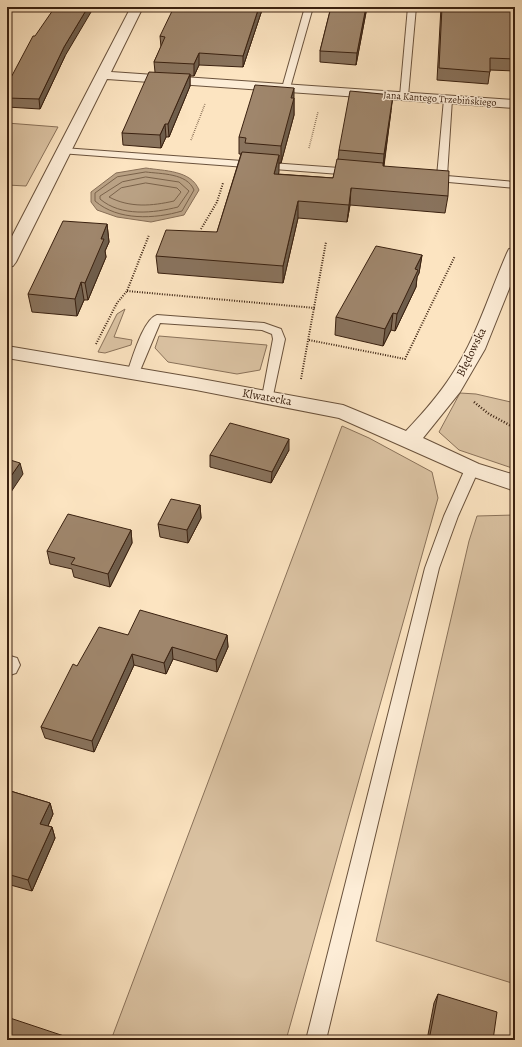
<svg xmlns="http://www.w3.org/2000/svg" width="522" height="1047" viewBox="0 0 522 1047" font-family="Alegreya,serif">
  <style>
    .green { fill: #dbc3a3; stroke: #8a725a }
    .water { fill: #baa285; stroke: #876e56 }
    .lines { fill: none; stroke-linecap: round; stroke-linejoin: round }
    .shore { stroke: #7a624a; stroke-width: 1 }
    .service-casing { stroke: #6a523c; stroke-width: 2 }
    .minor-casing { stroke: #6a523c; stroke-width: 2 }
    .path-far2 { stroke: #3a2110; stroke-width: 1.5; stroke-dasharray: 0.5 1.5; stroke-linecap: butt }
    .path-far1 { stroke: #3a2110; stroke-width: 2; stroke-dasharray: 1 1.5; stroke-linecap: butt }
    .path { stroke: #3a2110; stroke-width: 2.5; stroke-dasharray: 1 2; stroke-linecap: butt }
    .service { fill: #fdedd7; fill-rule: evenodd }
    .minor { fill: #fdedd7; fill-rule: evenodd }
    .wall { fill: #89735d; stroke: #3a2110 }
    .shaded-wall { fill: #6f5e4c; stroke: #3a2110 }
    .building { fill: #9f866c; stroke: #3a2110 }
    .labels { text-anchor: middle; stroke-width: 3; stroke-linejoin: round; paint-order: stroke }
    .far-street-label { font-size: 10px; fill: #3a2110; stroke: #fdedd7 }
    .street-label { font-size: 12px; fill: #3a2110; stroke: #fdedd7 }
  </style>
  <rect width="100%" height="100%" fill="#fce4c1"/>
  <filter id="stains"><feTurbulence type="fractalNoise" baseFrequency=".005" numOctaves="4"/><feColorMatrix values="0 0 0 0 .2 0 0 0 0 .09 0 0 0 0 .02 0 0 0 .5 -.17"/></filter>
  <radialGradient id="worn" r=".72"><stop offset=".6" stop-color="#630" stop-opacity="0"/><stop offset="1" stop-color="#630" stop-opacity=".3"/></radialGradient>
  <g class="green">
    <polygon points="7,123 58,127 26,186 7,185"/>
    <polygon points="125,309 114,337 132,340 131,345 105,353 98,352 117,314"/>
    <polygon points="159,336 267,345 260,370 237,374 168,362 155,348"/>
    <polygon points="460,393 476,394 515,403 515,469 459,450 439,432"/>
    <polygon points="342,426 369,438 432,472 438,498 286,1040 111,1040"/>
    <polygon points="515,515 515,984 376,941 469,541 477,516"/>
  </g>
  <path class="water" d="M146,168C164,171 191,170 199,190L184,215L151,222L117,217L97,210L91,202V192L116,173Z"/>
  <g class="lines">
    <g class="shore">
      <path d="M146,172C161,174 187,173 194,190L182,211C155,219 118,221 95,201V193L117,177Z"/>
      <path d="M146,177L179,182L189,191L178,207C154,213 121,217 100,199V196L122,182Z"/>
      <path d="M146,183L177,188L181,192L174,201C152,206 130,208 109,197L121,188Z"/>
    </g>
    <defs>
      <g id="service">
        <polygon points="305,7 313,7 290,88 286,91 282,88"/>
        <polygon points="408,7 416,7 408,96 404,99 400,96"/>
        <polygon points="448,96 452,99 447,176 515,182 515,188 426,180 425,178 426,176 437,176 444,99"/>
        <polygon points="63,148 353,169 358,172 353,175 60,153 58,151 60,149"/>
        <path d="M157,315L264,323L281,329L285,339L272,400H264L262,397L273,339L272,334L262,330L160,323L139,373L133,377L129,376L127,373C132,360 143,319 157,315Z"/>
        <polygon points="472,464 477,466 479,469 458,516 439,568 326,1040 306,1040 425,568 444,516 465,469 467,466"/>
      </g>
      <g id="minor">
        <polygon points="131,7 143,7 111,72 515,100 515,108 107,79 16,262 13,266 7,267 7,246"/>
        <path d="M515,248V274L485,349L460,392L423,438L479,464L515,475V491L465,474L339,418L196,390L7,358V346L196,378L343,405L406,431C422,414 438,396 451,376C476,339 489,294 507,253L509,249Z"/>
        <polygon points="7,655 17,658 20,665 16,673 7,676"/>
      </g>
    </defs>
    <use href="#service" class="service-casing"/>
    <use href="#minor" class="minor-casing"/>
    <g class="path-far2">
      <polyline points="191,140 205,104"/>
      <polyline points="309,148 318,112"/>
    </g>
    <g class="path-far1">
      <polyline points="201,229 217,202 223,183"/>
      <polyline points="127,291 315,308"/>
      <polyline points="309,340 405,359 455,256"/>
      <polyline points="96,344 117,303 127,291 149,235"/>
      <polyline points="301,379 326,242"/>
    </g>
    <polyline class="path" points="474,402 489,414 515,428"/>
    <use href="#service" class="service"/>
    <use href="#minor" class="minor"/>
  </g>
  <g class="wall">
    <polygon points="263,7 243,67 199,65 194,76 190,76 190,86 169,137 166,137 161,148 123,145 122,133 155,72 154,62 161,47 160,36"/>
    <polygon points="331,7 367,7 356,65 320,62 320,51"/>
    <polygon points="441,7 515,7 515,71 490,70 488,84 437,80"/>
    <polygon points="65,56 40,109 7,107 7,85"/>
    <polygon points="294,98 294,115 281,163 279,163 278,174 333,178 338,159 339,150 391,111 384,166 448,196 445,213 350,205 347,222 298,218 283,283 158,273 156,256 217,232 241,154 239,154 239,137"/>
    <polygon points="107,224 109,242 105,251 106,257 88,300 84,300 77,316 32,312 28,294"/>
    <polygon points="422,255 419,273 417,277 416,287 395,331 391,330 383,346 335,335 336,317"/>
    <polygon points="289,450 271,483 210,467 210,455"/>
    <polygon points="200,505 201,518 188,543 160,537 158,524"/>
    <polygon points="131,530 132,543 110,587 74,577 72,569 50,564 47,551"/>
    <polygon points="128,635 227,635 228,647 217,672 173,659 166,674 134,665 94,752 45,738 41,727 77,666"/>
    <polygon points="7,790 50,803 53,814 48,826 52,827 55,838 32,891 7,884"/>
    <polygon points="438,994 493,1040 427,1040 434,1003"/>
  </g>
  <g class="shaded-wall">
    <polygon points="88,7 94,7 65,56 40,109 39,99 64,47"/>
    <polygon points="259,7 263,7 243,67 243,56"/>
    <polygon points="366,7 367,7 356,65 357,53"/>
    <polygon points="199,53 199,65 194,76 194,64"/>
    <polygon points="190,74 190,86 169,137 168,124"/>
    <polygon points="294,88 294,115 281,163 281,146 291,98"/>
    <polygon points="393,95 391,111 383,170 384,154"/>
    <polygon points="165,124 166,137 161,148 160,135"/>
    <polygon points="279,155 279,172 274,191 274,174"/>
    <polygon points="351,188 350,205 347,222"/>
    <polygon points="298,201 298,218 283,283 283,266"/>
    <polygon points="107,224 109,242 105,251 106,257 88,300 85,283 101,239"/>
    <polygon points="422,255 419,273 417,277 416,287 395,331 397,314 415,269"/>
    <polygon points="81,282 84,300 77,316 75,299"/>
    <polygon points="393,313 391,330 383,346 385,329"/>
    <polygon points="289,439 289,450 271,483 272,472"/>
    <polygon points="20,463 23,474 7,498 7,482"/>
    <polygon points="200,505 201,518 188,543 187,530"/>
    <polygon points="131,530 132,543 110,587 108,574"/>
    <polygon points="227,635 228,647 217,672 216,660"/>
    <polygon points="172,647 173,659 166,674 164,663"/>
    <polygon points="132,654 134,665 94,752 92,741"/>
    <polygon points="50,803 53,814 44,835 40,824"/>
    <polygon points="52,827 55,838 32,891 28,880"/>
    <polygon points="64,1036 65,1040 62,1040"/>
  </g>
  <g class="building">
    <polygon points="55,7 88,7 64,47 39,99 7,98 7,85 33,36 35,36"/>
    <polygon points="174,7 259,7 243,56 199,53 194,64 154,62 165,37 160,36"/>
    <polygon points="331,7 366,7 357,53 320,51"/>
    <polygon points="442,7 515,7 515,59 490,58 490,72 439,68"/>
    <polygon points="149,72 190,74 168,124 165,124 160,135 122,133"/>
    <polygon points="255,85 294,88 291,98 294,98 281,146 245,143 246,138 239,137"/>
    <polygon points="350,91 393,95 384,154 339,150"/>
    <polygon points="242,152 279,155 274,174 333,178 337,159 383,163 383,166 449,171 448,196 351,188 349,205 298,201 283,266 156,256 166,230 217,232"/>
    <polygon points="63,221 107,224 101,239 104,239 85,283 81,282 75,299 28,294"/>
    <polygon points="376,246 422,255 415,269 418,270 397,314 393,313 385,329 336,317"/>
    <polygon points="230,423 289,439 272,472 210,455"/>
    <polygon points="7,459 20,463 7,482"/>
    <polygon points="171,499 200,505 187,530 158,524"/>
    <polygon points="68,514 131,530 108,574 71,564 75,558 47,551"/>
    <polygon points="140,610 227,635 216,660 172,647 164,663 132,654 92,741 41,727 73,664 77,666 99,627 128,635"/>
    <polygon points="7,790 50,803 40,824 52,827 28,880 7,874"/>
    <polygon points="438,994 497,1012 493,1040 429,1040"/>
    <polygon points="7,1017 64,1036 62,1040 7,1040"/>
  </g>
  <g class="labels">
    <g class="far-street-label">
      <text transform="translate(440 98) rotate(4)" y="4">Jana Kantego Trzebińskiego</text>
    </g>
    <g class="street-label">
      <text transform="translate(471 352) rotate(-64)" y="4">Błędowska</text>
      <text transform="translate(267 397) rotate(10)" y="4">Klwatecka</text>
    </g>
  </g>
  <rect width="522" height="1047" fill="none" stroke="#fce4c1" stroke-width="24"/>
  <rect x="8" y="8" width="506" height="1031" fill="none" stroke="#3a2110" stroke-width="2"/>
  <rect x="12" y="12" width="498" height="1023" fill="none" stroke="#3a2110"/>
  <rect width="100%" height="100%" filter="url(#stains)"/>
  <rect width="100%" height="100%" fill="url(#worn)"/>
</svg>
